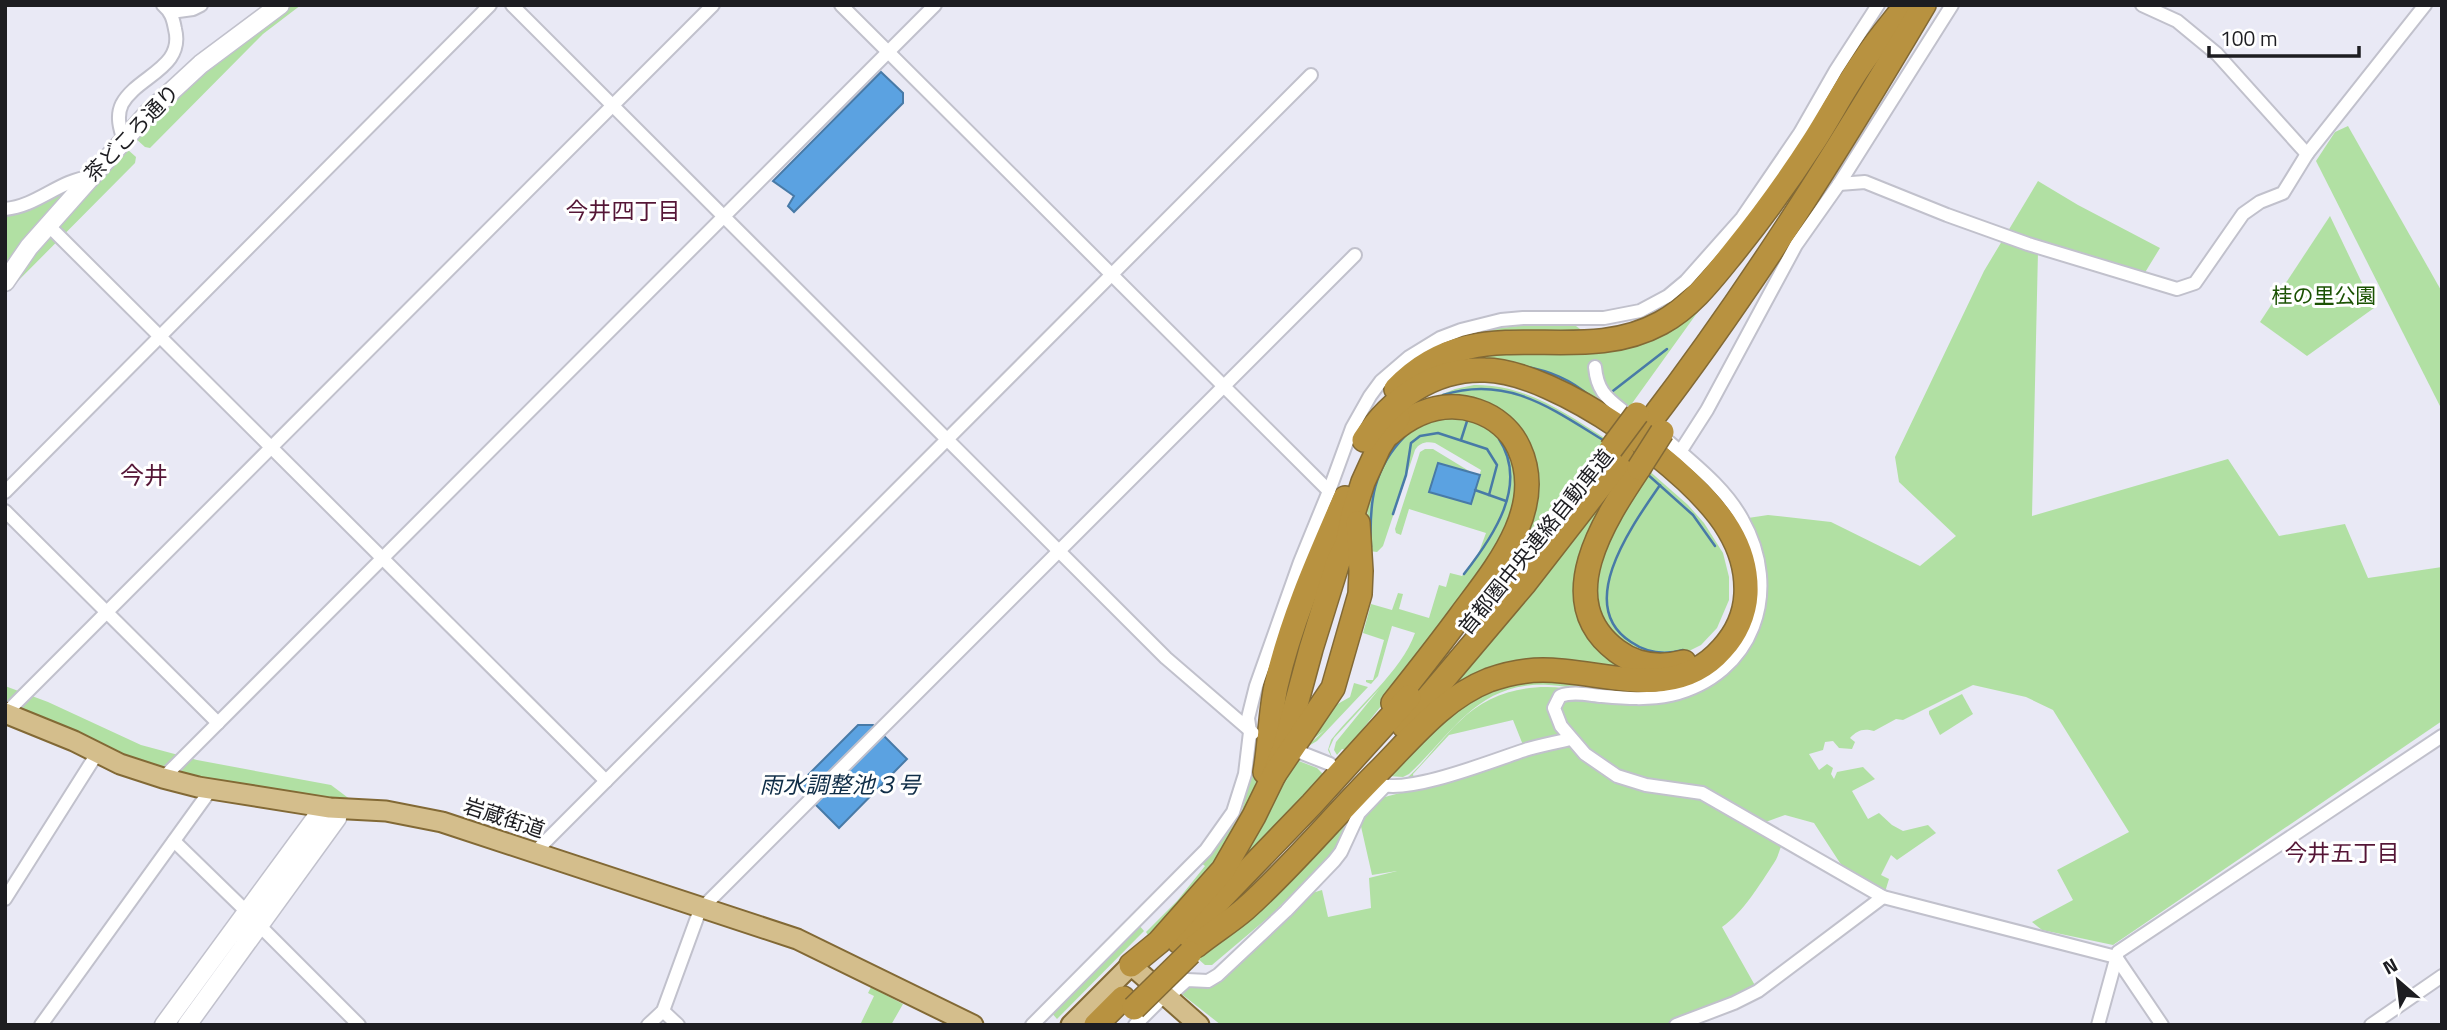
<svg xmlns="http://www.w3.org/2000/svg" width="2447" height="1030" viewBox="0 0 2447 1030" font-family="'Titillium Web','Noto Sans JP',sans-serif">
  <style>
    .green { fill: #b1e0a3 }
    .water { fill: #5ba2e1; stroke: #487aa7; stroke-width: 2 }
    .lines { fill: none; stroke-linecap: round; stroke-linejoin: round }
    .stream { stroke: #487aa7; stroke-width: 2.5 }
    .street-casing { stroke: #c1c1cc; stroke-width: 16 }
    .secondary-casing { stroke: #c1c1cc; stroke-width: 21 }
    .primary-casing { stroke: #826935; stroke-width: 23 }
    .highway-casing { stroke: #826935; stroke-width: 26 }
    .street { stroke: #fff; stroke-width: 12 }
    .secondary { stroke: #fff; stroke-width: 18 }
    .primary { stroke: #d4be8c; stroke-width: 19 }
    .highway { stroke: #b89240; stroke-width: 23 }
    .highway-bridge-casing { stroke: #826935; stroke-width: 26; stroke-linecap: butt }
    .highway-bridge { stroke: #b89240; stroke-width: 23 }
    .labels { text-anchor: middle; stroke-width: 6; stroke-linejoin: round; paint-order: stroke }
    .street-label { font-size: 21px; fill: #1d1d21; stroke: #fff }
    .park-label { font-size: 21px; fill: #1b5203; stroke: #fff }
    .neighbourhood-label { font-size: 23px; fill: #551636; stroke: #fff }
    .water-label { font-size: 23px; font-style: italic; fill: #0f2d47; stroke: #fff }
    .quarter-label { font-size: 24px; fill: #551636; stroke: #fff }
  </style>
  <rect width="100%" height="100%" fill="#e9e9f5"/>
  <g class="green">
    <polygon points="285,5 301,5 263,34 150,148 145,147 135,138 140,127"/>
    <polygon points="2348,126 2442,292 2442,410 2316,161 2335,132"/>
    <polygon points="127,149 136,157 135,163 5,294 5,213 22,212 34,208 99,171"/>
    <path d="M2038,181L2078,205L2160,248L2141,279L2038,251L2032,516L2228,459L2279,536L2345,524L2368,578L2442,567V721L2113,945L2042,930L2032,922L2073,900L2057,870L2129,832L2053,710L2026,697L1973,685L1903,720L1896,719L1874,731C1862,728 1857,731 1850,738L1855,742L1852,749L1839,748L1833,741L1825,742L1823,750L1809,754L1819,770L1827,764L1833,768L1831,774L1834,779L1837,772L1863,767L1875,779L1852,791L1868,819L1879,813L1892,825L1903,831L1928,825L1936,833L1897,860L1891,855L1881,875L1889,879L1885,892L1852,874L1840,863L1814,823L1785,815L1763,823L1660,783L1617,771L1586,747L1566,726L1560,710L1565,702L1570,699L1635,703L1722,675L1748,518L1768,515L1831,522L1920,566L1956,536L1899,482L1895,457L1984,271Z"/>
    <polygon points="2330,216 2374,308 2307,356 2260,322"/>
    <path d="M1715,288L1628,409L1604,390L1599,363L1590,364C1591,395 1598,399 1623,416L1565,387L1421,373L1456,355L1587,347Z"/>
    <polygon points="1526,325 1576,326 1580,329 1582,335 1463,337 1492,329"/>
    <path d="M1474,385C1525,384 1565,413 1606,439L1484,594L1524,523L1511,427L1425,401L1455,389Z"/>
    <path d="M1468,415L1507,441L1519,481L1507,533L1393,691L1346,750L1342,749L1337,755L1334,750L1336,742L1380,688L1334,738L1329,749L1333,760L1328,750L1331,740C1356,708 1402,671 1415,633L1392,626L1378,676L1371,684L1366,682V680H1373L1384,640L1363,633L1371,604L1392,610L1398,593L1403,594L1399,609L1429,618L1439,585L1446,587L1450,573L1462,576L1479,552L1486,533L1409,509L1401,535L1396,533L1395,529L1420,452L1425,449H1433L1474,474L1438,463L1471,504L1481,470L1435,443C1426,441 1419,443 1415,450L1383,546L1377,552L1369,551L1367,507L1377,471L1395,442L1422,420Z"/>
    <path d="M1663,444C1691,468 1722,492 1740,525C1787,614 1726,696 1630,694L1629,692C1604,694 1576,687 1549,685C1478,681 1454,732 1409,774L1403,777L1388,776L1385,779L1400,780L1407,778C1426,761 1441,739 1459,722C1488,693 1524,684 1564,688L1554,693L1548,705L1560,733L1557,736L1523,745L1513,720L1449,735L1413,774L1414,779L1398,782L1383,780L1354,811L1336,851L1270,916L1212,965H1205L1197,958L1258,904L1433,725C1487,677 1525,672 1595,683C1621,687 1648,691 1674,685C1702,679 1726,661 1740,636C1784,558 1714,494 1659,450Z"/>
    <polygon points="1631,463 1583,609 1649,669 1544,665 1413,730"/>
    <polygon points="1647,469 1688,505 1704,523 1723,553 1729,577 1729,600 1717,628 1701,645 1679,656 1650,657 1613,638 1596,603 1599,557"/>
    <polygon points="1354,683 1368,687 1317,741 1305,748 1325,730 1312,740 1327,710 1350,697"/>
    <polygon points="5,686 48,702 141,745 197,760 331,785 355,803 180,774 151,767 5,705"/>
    <polygon points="1962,694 1973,714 1940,735 1929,714 1929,711"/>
    <path d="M1571,745L1590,765L1616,781L1639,789L1696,797L1783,843C1779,849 1779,856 1774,863C1760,884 1743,913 1722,927L1757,989L1670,1025H1221L1179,992L1186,986L1205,985L1309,894L1322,890L1328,917L1371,908L1369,878L1397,871L1372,875L1360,822L1362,816L1381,798L1476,773L1536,752Z"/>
    <path d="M1262,750C1256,825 1198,883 1148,935L1146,932L1177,901L1205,866L1200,862L1230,829L1242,810L1251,777L1254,754Z"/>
    <polygon points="1291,758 1317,768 1325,776 1289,815 1215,887"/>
    <polygon points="1138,924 1144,931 1057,1019 1050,1011"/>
    <polygon points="871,987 903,1004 891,1025 860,1025 874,996 868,993"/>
  </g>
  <g class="water">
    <polygon points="881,72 903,93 903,103 794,212 788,206 794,196 773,181"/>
    <polygon points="1438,463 1480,475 1471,504 1429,492"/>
    <polygon points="858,725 873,725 907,759 839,828 797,786"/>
  </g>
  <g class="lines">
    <g class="stream">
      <path d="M1522,366C1550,371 1570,379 1591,397"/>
      <polyline points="1609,394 1667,349"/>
      <path d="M1443,398V395C1507,375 1551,408 1603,440"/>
      <polyline points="1461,440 1468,418"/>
      <polyline points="1646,473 1693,515 1715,546"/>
      <path d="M1660,485C1634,523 1573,605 1631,642C1647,653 1665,655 1683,650"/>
      <polyline points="1475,490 1506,501"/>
      <polyline points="1393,514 1406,475 1411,443 1420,436 1438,433 1487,449 1497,465 1489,495"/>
      <path d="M1371,547C1369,502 1373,468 1406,435"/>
      <path d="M1464,574C1493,537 1529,485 1499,439"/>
    </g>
    <defs>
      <g id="street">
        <polyline points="512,5 1166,658 1253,733"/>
        <polyline points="841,5 1329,491"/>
        <polyline points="2142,5 2177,21 2217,54 2307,154"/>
        <polyline points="171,12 193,9 201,5"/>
        <path d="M124,141C120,129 116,116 122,104C137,76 185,68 175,29C173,18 171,12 163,5"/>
        <polyline points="1839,184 1865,182 1947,215 2028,244 2177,289 2195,283 2243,214 2260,202 2283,193 2307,154 2425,5"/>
        <path d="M5,209C38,206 59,180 91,177"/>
        <polyline points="48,225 606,781"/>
        <path d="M1595,367C1597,389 1605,397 1622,410"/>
        <path d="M1669,442C1695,465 1725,488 1742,519C1783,591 1754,675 1671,695C1648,700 1625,698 1602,696C1589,695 1573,691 1560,696L1554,708L1561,726L1585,754L1617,776L1646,785L1702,793L1883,897L2116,957L2162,1025"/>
        <polyline points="1680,452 1707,410 1796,245 1839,184 1952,5"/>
        <polyline points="5,492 490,5"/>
        <polyline points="5,511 218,723"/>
        <polyline points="6,713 713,5"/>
        <polyline points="1302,753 1330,764"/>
        <polyline points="163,778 935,5"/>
        <path d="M1379,784C1408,795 1497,759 1528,749C1542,745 1557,742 1571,739"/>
        <polyline points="174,841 247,912"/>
        <polyline points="535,852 1311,75"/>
        <polyline points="5,899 98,752"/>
        <polyline points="259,925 359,1025"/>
        <polyline points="1167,998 1187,980 1208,981 1218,975 1286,911 1334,861 1341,852 1359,813 1385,786"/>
        <polyline points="663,1011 678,1025"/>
        <polyline points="41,1025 212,788"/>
        <polyline points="648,1025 663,1011 701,907 707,903 1355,255"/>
        <polyline points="1032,1025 1206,850 1233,812 1245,774 1250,732 1248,718 1256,686 1300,562 1329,491 1352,428 1370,396 1381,381 1409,357 1440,338 1461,330 1501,320 1523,318 1604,318 1640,311 1668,296 1686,281 1742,218 1800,133 1836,70 1878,5"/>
        <polyline points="1135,1025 1164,996"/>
        <polyline points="1676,1025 1734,1003 1758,991 1883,897"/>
        <polyline points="2098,1025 2118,952 2442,736"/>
        <polyline points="2371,1025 2442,976"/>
      </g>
      <g id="secondary">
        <polyline points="5,282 29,247 148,113 201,64 280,5"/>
        <polyline points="164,1025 318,815 330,808 337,818 187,1025"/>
      </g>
      <g id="primary">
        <polyline points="5,713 74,741 120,764 163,778 198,787 330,808 386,811 442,822 797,939 973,1025"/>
        <polyline points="1071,1025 1131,965 1199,1025"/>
      </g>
      <g id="highway">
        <path d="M1396,389C1476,304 1573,371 1661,323C1691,307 1712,279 1733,253C1762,217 1789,180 1814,141C1832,113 1847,83 1867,56C1879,38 1893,22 1906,5"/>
        <path d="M1649,423C1750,291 1839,149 1924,5"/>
        <path d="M1389,434C1414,412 1444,400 1477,411C1495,417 1511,430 1519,448C1547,509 1495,569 1461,615C1439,645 1416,674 1393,703"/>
        <path d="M1639,468C1605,519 1550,601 1617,651C1637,666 1661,668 1684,662"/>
        <polyline points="1404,726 1525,583 1623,457"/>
        <path d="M1265,772C1270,744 1270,714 1276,686C1291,620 1318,560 1345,498"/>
        <polyline points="1274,775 1284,749 1311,649 1338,562 1347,544 1353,514 1363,482 1379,447 1398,417"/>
        <polyline points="1179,942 1312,804 1409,697"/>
        <path d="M1196,946C1212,933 1230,922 1245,909C1292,867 1333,817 1377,773C1411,739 1443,698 1489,680C1506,674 1525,670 1543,670C1603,670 1674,704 1722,649C1736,634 1745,614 1746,594C1747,572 1741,550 1729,530C1694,470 1556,371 1485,370C1434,368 1391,399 1364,440"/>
        <polyline points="1131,965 1159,942 1223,870 1254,816 1274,775 1333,688 1360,594 1361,571 1358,523"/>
        <polyline points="1096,1025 1123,998"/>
      </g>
    </defs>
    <use href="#street" class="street-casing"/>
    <use href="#secondary" class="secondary-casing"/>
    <use href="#primary" class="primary-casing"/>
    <use href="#highway" class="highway-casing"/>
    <use href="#street" class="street"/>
    <use href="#secondary" class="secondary"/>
    <use href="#primary" class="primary"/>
    <use href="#highway" class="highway"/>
    <defs>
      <g id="highway-bridge">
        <polyline points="1611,449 1637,414"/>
        <polyline points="1639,468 1662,432"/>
        <polyline points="1134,1008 1190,953"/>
      </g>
    </defs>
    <use href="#highway-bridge" class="highway-bridge-casing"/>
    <use href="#highway-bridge" class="highway-bridge"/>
  </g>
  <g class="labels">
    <g class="street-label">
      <text transform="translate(132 133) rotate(-46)" y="7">茶どころ通り</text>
      <text transform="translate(1536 542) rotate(-51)" y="7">首都圏中央連絡自動車道</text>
      <text transform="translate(504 818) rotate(18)" y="7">岩蔵街道</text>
    </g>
    <g class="park-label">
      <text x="2324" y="303">桂の里公園</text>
    </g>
    <g class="neighbourhood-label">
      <text x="623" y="219">今井四丁目</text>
      <text x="2342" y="861">今井五丁目</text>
    </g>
    <g class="water-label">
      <text x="840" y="793">雨水調整池３号</text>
    </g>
    <g class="quarter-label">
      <text x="144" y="484">今井</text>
    </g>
  </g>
  <rect width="2447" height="1030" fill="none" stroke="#1d1d21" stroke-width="14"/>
  <g transform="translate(2398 981) rotate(332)" stroke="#ffffff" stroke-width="5" paint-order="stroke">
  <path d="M0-5L12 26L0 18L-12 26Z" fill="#1d1d21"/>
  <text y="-10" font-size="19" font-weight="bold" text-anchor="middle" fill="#1d1d21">N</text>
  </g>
  <path d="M2209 46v10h150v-10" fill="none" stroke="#1d1d21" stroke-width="3.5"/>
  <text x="2220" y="46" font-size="21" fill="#1d1d21" stroke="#ffffff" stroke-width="5" paint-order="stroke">100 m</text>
</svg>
